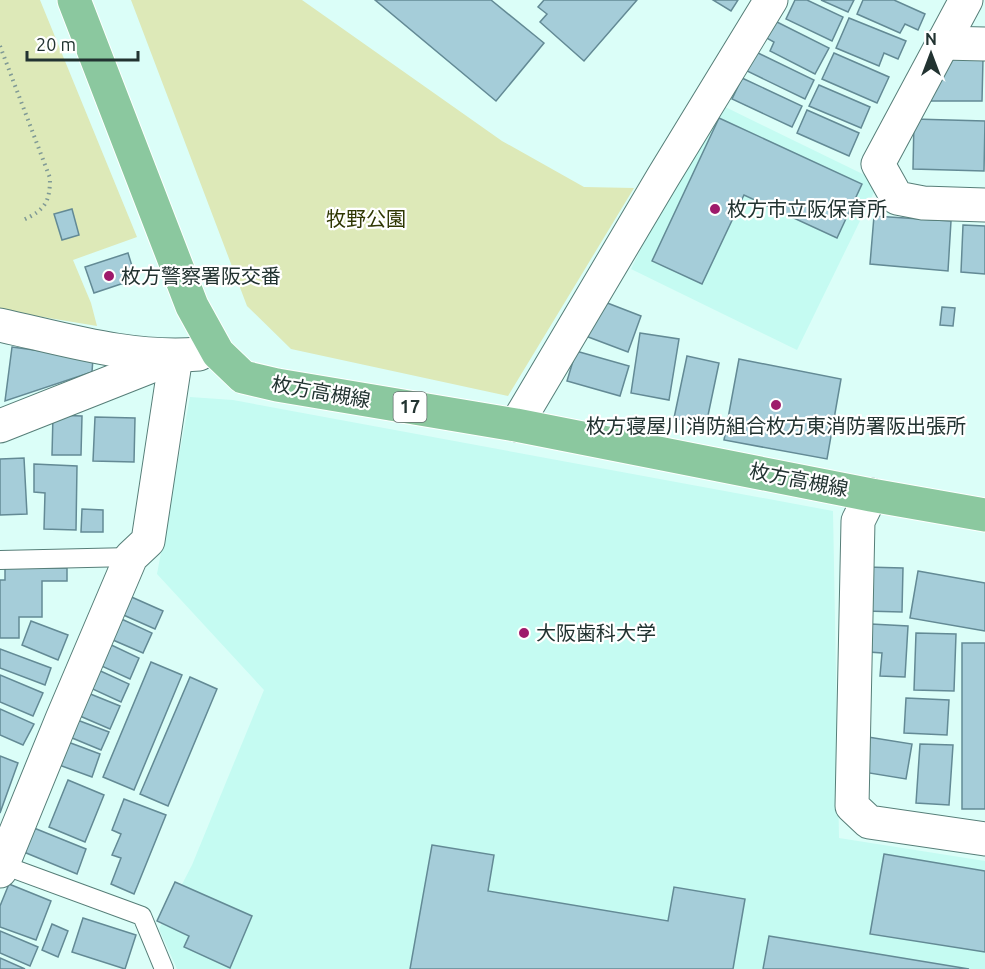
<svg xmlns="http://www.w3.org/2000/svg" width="985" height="969" viewBox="0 0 985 969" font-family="Ubuntu,'Noto Sans JP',sans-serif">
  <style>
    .built { fill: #c5fbf2 }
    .green { fill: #dde9b8 }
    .building { fill: #a5cdd9; stroke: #638a95; stroke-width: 1.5 }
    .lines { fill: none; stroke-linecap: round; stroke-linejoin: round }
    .service-casing { stroke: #567e78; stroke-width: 20 }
    .minor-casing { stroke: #567e78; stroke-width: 35 }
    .primary-casing { stroke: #fff; stroke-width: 35 }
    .path { stroke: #7f9995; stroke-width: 4; stroke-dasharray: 1.5 4.5; stroke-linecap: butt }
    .service { stroke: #fff; stroke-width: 18 }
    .minor { stroke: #fff; stroke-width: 33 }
    .primary { stroke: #8bc89f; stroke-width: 33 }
    .poi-dot { fill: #9e1a6b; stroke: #fff; stroke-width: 2 }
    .labels { text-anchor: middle; stroke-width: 4.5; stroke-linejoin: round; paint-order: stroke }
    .shield { fill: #fff; stroke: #64706f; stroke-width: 1.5 }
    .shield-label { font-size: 18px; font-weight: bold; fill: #223331 }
    .poi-label { font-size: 20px; fill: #223331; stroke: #fff; text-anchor: start }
    .park-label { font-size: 20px; fill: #2f3703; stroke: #fff }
    .street-label { font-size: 20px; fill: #223331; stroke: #fff }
  </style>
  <rect width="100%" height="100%" fill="#dbfef8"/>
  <g class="built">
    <polygon points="713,101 879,182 797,350 631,269"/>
    <polygon points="190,397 233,400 833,511 839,838 985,861 985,969 177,969 159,929 192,865 264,690 157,574"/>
  </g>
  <g class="green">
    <polygon points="0,0 40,0 137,237 73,260 91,303 97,326 0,310"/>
    <polygon points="131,0 302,0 502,141 584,187 634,188 508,396 291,349 247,306"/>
  </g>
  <g class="building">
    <polygon points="375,0 491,0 544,43 496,101"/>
    <polygon points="544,0 637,0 584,61 540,22 547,14 538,7"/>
    <polygon points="713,0 738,0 731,11"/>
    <polygon points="795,0 807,0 843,17 832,41 786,19"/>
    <polygon points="821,0 854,0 848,12"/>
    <polygon points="863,0 894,0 925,14 918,30 905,24 900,33 857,14"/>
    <polygon points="849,18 906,41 898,59 884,53 879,66 836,48"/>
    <polygon points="771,19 829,48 815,74 770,51 774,42 763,36"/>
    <polygon points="754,51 814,80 805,99 745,70"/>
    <polygon points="834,53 889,77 877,103 822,79"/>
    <polygon points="944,59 983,59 982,101 931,101 931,82"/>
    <polygon points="742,78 802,106 792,127 732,99"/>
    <polygon points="819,85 870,107 861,128 809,106"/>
    <polygon points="807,110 859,133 849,156 797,133"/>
    <polygon points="719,118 862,184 837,238 744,195 702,284 652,261"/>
    <polygon points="914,119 985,121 984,171 913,169"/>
    <polygon points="72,209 79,235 62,240 54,214"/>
    <polygon points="874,216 951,221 948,271 870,264"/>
    <polygon points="963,225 985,226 985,274 961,272"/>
    <polygon points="128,253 136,279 94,293 85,267"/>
    <polygon points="597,299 641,316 628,352 583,335"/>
    <polygon points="942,307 955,308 953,326 940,325"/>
    <polygon points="640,333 679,339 669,400 631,393"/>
    <polygon points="12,347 93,358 92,372 5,401"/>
    <polygon points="576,351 629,366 620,396 567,381"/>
    <polygon points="687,356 719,363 706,425 674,418"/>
    <polygon points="739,359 841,379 827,459 724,440"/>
    <polygon points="53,415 82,416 81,455 52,455"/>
    <polygon points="95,417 135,418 134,462 93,461"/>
    <polygon points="24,458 27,514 0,515 0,459"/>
    <polygon points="34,464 77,466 76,530 44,529 45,493 34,492"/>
    <polygon points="82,509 103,510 103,532 81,532"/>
    <polygon points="865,567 903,568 902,612 864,611"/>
    <polygon points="5,568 67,568 67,581 42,581 42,617 19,617 19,638 0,638 0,580 5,580"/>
    <polygon points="918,571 985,583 985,631 910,618"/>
    <polygon points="127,595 163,611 155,629 119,613"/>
    <polygon points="115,616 152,633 143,653 106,637"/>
    <polygon points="31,621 68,635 58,660 22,645"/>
    <polygon points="871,624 908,626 905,677 880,676 882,653 869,652"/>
    <polygon points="916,633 956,634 954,691 914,690"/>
    <polygon points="105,642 139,658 130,679 95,663"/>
    <rect x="962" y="643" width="23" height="166"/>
    <polygon points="0,649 51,668 45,685 0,668"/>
    <polygon points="151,662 182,675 134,790 103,777"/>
    <polygon points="94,668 129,684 121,702 86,686"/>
    <polygon points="0,675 43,693 33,716 0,702"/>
    <polygon points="190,677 217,689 168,806 140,794"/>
    <polygon points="83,691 120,706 110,729 73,713"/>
    <polygon points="906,698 949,700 947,735 904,733"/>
    <polygon points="0,709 34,724 23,745 0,735"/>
    <polygon points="72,718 109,732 101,750 65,735"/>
    <polygon points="868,737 912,744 906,779 863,772"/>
    <polygon points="60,739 100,754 92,777 51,762"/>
    <polygon points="920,744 953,745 949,805 916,803"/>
    <polygon points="0,756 18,763 0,813"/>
    <polygon points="68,780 104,795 85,842 49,827"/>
    <polygon points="124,799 166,815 134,894 111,884 121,858 112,855 121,834 112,830"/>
    <polygon points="29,826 86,849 77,874 19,850"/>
    <polygon points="432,845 494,855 488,891 668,921 674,887 745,899 733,969 410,969"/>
    <polygon points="884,854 985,871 985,952 870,934"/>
    <polygon points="175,882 252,916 230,968 184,947 189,936 157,921"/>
    <polygon points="9,884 51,901 36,940 0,927 0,906"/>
    <polygon points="83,918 136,935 125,969 72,952"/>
    <polygon points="52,924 68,931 58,957 42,950"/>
    <polygon points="0,931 38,947 30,966 0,953"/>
    <polygon points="769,936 969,969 763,969"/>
    <polygon points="0,958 25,969 0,969"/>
  </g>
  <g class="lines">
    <defs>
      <g id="service">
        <polyline points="0,560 131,557"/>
        <polyline points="3,865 142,916 164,969"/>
      </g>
      <g id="minor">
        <polyline points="966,0 878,164 897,198 923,203 985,205"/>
        <polyline points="942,43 985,44"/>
        <path d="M0,325C64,339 132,360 199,354"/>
        <polyline points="516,425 663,177 771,0"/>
        <polyline points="0,426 172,358"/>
        <polyline points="871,495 858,521 852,806 869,822 985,839"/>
        <polyline points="0,871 62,719 131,557 148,541 176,356"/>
      </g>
      <polyline id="primary" points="74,0 192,306 218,353 243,377 277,385 516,425 871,495 985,515"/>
    </defs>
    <use href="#service" class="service-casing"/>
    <use href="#minor" class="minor-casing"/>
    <use href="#primary" class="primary-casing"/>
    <path class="path" d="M0,46L50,178C50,202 45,210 23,220"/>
    <use href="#service" class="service"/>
    <use href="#minor" class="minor"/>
    <use href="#primary" class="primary"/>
  </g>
  <g class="poi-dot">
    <circle cx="715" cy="209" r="6"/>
    <circle cx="109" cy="276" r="6"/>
    <circle cx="776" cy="405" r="6"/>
    <circle cx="524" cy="633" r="6"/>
  </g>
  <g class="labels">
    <rect class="shield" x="393.5" y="392" width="33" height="30" rx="4.5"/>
    <g class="shield-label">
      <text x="410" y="413">17</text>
    </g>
    <g class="poi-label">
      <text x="727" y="216">枚方市立阪保育所</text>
      <text x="121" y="283">枚方警察署阪交番</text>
      <text x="776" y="433" text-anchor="middle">枚方寝屋川消防組合枚方東消防署阪出張所</text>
      <text x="536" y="640">大阪歯科大学</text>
    </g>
    <g class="park-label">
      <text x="366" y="226">牧野公園</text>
    </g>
    <g class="street-label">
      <text transform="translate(321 392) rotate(10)" y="7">枚方高槻線</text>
      <text transform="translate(799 480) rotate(11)" y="7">枚方高槻線</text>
    </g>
  </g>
  <g transform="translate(931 54)" stroke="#ffffff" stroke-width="4.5" paint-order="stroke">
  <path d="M0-4.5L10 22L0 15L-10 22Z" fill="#223331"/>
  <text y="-9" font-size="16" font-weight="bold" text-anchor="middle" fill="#223331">N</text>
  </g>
  <path d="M27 51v9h111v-9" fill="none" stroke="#223331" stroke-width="3"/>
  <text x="36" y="51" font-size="18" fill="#223331" stroke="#ffffff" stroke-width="4.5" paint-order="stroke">20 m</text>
</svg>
